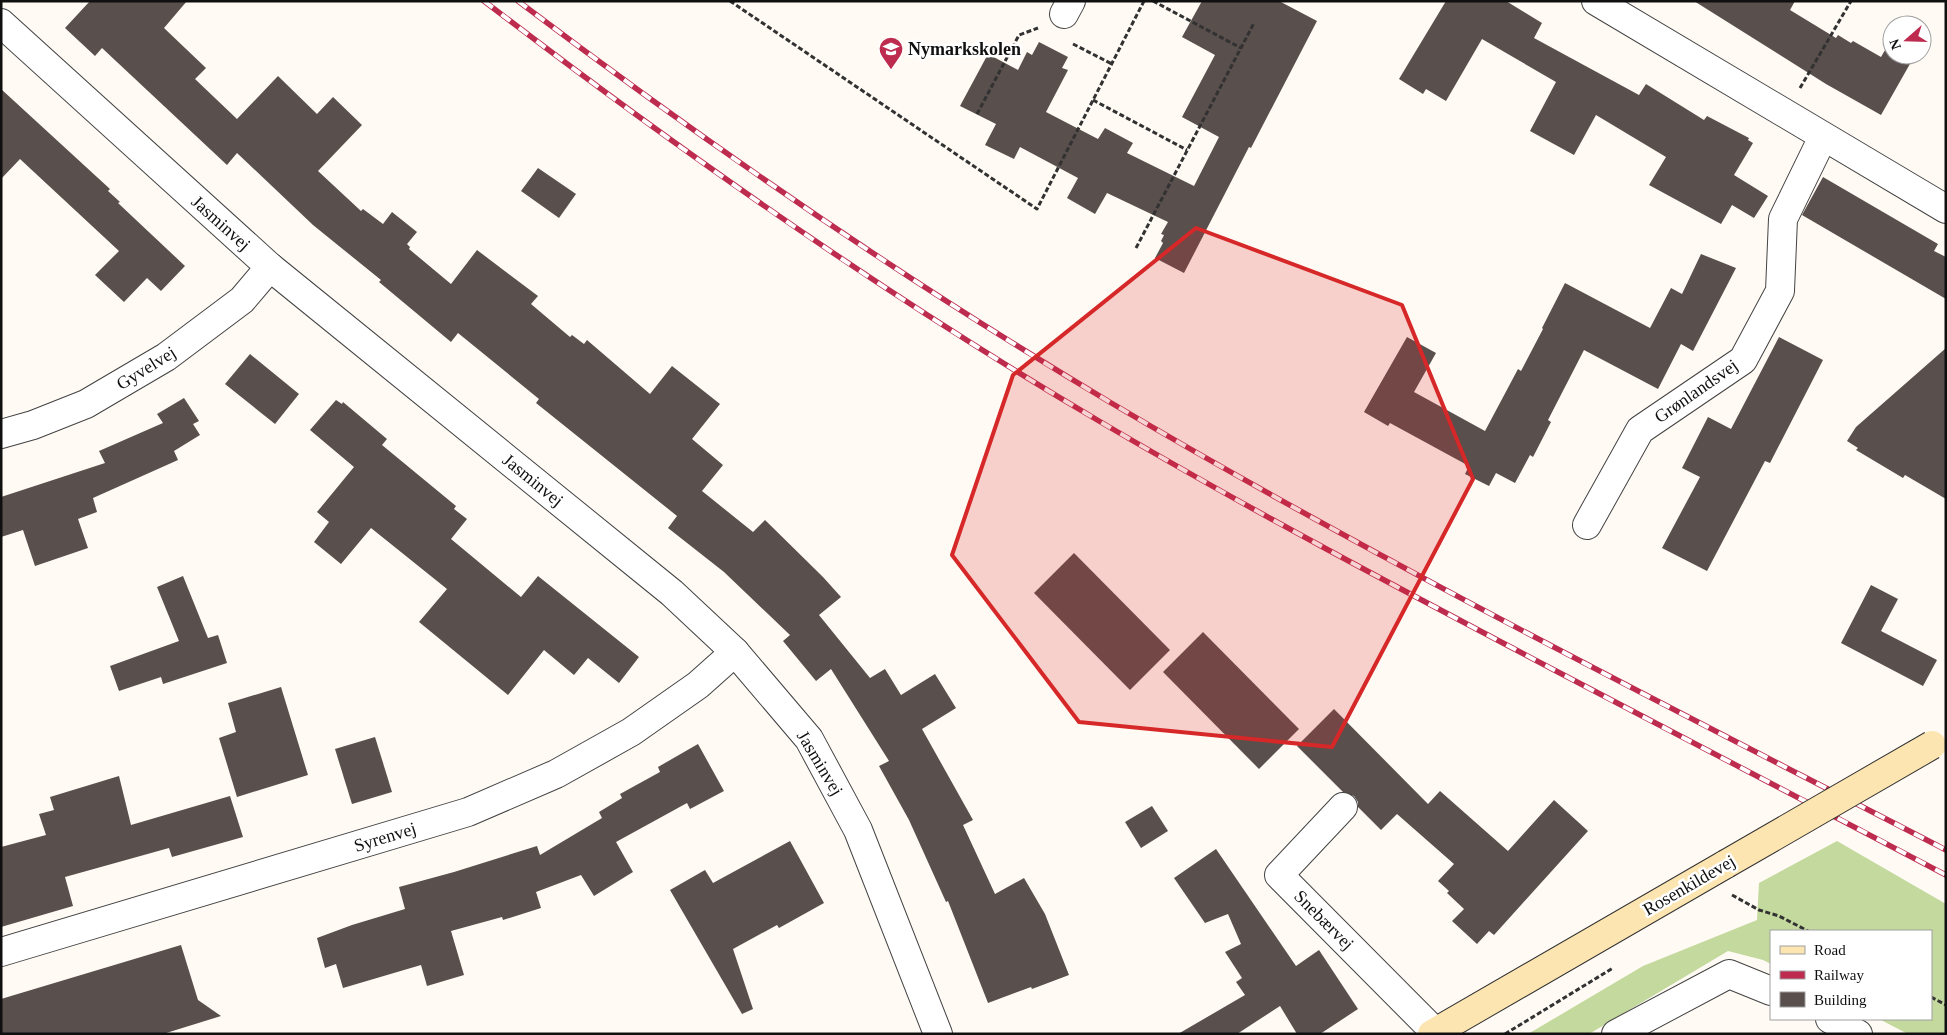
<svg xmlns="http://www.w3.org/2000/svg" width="1947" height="1035" viewBox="0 0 1947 1035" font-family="'Times New Roman',serif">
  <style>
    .forest { fill: #c4d99d }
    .building { fill: #594f4d }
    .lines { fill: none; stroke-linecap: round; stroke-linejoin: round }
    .street-casing { stroke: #434343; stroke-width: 30 }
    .secondary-casing { stroke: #323232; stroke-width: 30 }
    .path { stroke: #323232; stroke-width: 3; stroke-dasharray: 5 2.5; stroke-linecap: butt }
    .street { stroke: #fff; stroke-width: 28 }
    .secondary { stroke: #fce5b1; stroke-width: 28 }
    .rail-casing { stroke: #bd2b4f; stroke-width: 5.5 }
    .rail { stroke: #fff; stroke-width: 4; stroke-dasharray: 11; stroke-linecap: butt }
    .secondary-bridge-casing { stroke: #323232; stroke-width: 30; stroke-linecap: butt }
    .secondary-bridge { stroke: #fce5b1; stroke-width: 28 }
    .marked { fill: #d62828; fill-opacity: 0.2; stroke: #d62828; stroke-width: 4; stroke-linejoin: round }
    .labels { text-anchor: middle; stroke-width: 5; stroke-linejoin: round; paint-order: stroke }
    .poi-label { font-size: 18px; font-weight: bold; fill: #101010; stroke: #fff; text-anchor: start }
    .street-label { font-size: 18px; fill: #101010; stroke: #fff }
  </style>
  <rect width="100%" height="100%" fill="#fffaf4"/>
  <polygon class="forest" points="1837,841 1946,904 1946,1034 1908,1034 1879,1019 1931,1019 1931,931 1771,931 1771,964 1763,960 1728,951 1589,1034 1528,1034 1643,966 1757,920 1759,883"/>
  <g class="building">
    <polygon points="90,1 187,1 164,28 206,68 195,79 237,119 278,76 317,114 333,97 362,125 318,171 361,211 363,209 383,224 392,212 417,232 407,244 410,247 409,249 451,284 477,250 538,296 531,304 570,337 572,335 584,344 587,340 650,394 672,366 720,404 692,439 723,465 702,491 753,532 765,520 823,577 841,597 819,615 870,678 885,669 901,695 935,674 956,708 922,729 973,820 963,825 995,894 1024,878 1045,914 1069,975 1032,989 1031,987 988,1003 948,901 946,902 909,820 879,766 889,761 831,669 816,681 783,641 790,635 724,572 668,528 677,516 536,403 539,399 458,333 451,342 379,282 381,280 313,225 237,153 227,165 102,48 95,56 65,28"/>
    <polygon points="1202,1 1279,1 1317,21 1251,148 1249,147 1184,273 1155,258 1163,243 1161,241 1164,235 1161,234 1168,222 1107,193 1095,214 1067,198 1078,178 1020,147 1014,159 985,145 996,124 960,106 988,54 1018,70 1027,52 1032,55 1039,42 1068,57 1062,68 1068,70 1046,112 1098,139 1105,128 1133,143 1127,153 1194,186 1219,137 1182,117 1215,55 1182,37"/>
    <polygon points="1446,1 1506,1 1542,23 1534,38 1639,95 1646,84 1704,120 1707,116 1749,138 1748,140 1753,143 1734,175 1768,196 1754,218 1732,205 1721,224 1649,185 1666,157 1596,115 1574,155 1530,131 1556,82 1482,39 1446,101 1426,89 1423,94 1399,79"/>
    <polygon points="1694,1 1795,1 1790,10 1836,38 1838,35 1851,43 1853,41 1881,57 1892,38 1892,55 1915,55 1881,115 1826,84"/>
    <polygon points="1,89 110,189 108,191 120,202 118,203 185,266 161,291 147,278 124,302 95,275 119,251 20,159 1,179"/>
    <polygon points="538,168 576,194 559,218 521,191"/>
    <polygon points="1823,177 1938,244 1934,251 1946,257 1946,299 1802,215"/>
    <polygon points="1701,254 1736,268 1693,351 1681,344 1658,389 1584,350 1548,420 1551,422 1533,457 1530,455 1515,483 1496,473 1489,486 1465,474 1469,466 1390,423 1388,426 1364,412 1407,337 1436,353 1414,392 1485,431 1518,369 1521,371 1543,329 1542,328 1565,283 1650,328 1671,288 1682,294"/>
    <polygon points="1779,337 1823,360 1770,463 1765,461 1707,571 1662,548 1700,477 1682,468 1708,417 1731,429"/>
    <polygon points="1946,348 1946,499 1905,475 1903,478 1856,450 1858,448 1847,441 1856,427"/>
    <polygon points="250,354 299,394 275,424 225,384"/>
    <polygon points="184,398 199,421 193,424 200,435 174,451 178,460 93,498 97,512 78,519 88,548 35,566 23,530 1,537 1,497 105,463 99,451 163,423 157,414"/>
    <polygon points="336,400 342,404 343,402 387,439 382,445 456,506 454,509 467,519 451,539 521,597 538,576 639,657 619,683 588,658 574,675 544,650 508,695 419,622 447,589 371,528 341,564 314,542 329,522 317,512 354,467 310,430"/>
    <polygon points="1074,553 1170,650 1130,690 1034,593"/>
    <polygon points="183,576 208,638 218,635 227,663 163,684 161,677 119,691 110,666 179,641 157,587"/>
    <polygon points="1871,585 1898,599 1881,631 1937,660 1923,686 1841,643"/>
    <polygon points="1203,632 1299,729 1259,769 1163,672"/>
    <polygon points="281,687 308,775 237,797 219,738 236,732 228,703"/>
    <polygon points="1334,709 1428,804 1440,791 1508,851 1554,800 1588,831 1494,935 1489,931 1477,944 1452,921 1464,909 1447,893 1449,891 1438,881 1454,864 1397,814 1381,830 1358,807 1358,802 1354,796 1343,792 1297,746"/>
    <polygon points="375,737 392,792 352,804 335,749"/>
    <polygon points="698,744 724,791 690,809 687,803 616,842 633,872 594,896 581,875 536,892 541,908 503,920 502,917 451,931 464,975 427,986 421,965 343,988 336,964 325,968 317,938 352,925 405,909 399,887 454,872 537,846 540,855 602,818 599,812 622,798 620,794 660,772 658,767"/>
    <polygon points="119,776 131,825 230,796 243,837 172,857 169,848 65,877 73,906 1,927 1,847 46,835 39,814 54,810 50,797"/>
    <polygon points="1152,806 1168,831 1141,848 1125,822"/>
    <polygon points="790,841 824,903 779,928 777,925 733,949 753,1009 742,1014 670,890 705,870 713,883"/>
    <polygon points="1216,849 1296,966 1319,950 1358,1009 1320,1034 1297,1034 1280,1006 1237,1034 1178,1034 1245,995 1236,982 1242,978 1225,952 1241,944 1228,914 1205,923 1174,878"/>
    <polygon points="181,945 198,1000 221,1016 163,1034 1,1034 1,999"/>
  </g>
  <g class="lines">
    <defs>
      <g id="street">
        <polyline points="1596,1 1946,209"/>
        <polyline points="1064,14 1071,1"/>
        <polyline points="1,23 270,267 672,593 735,652 809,739 858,830 938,1034"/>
        <polyline points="1,434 33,425 86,404 166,357 242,300 270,267"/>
        <polyline points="1587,525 1640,430 1743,360 1780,291 1783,219 1823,137"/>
        <polyline points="1343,807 1279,875 1435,1032"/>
        <polyline points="1,952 468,812 556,774 631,732 698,685 735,652"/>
        <polyline points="1830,1019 1858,1034"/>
        <polyline points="1616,1034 1729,974 1771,991"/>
      </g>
      <polyline id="secondary" points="1432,1034 1726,864"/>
    </defs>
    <use href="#street" class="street-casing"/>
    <use href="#secondary" class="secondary-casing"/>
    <g class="path">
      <polyline points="730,1 1037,209 1144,1"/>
      <polyline points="1153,1 1241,48"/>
      <polyline points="1073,44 1112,64"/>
      <polyline points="1800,88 1851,1"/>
      <polyline points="1093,100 1187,150"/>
      <polyline points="977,114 1019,35 1038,28"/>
      <polyline points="1136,248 1254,23"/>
      <polyline points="1732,895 1759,910 1779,916 1808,931"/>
      <polyline points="1931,997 1946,1005"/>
      <polyline points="1505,1034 1613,968"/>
    </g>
    <use href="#street" class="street"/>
    <use href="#secondary" class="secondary"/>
    <defs>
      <g id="rail">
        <path d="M484,1C681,152 885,295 1099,421C1250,510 1404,591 1558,672C1687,740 1817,807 1946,875"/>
        <path d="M518,1C710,146 907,282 1113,404C1384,564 1666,705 1946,850"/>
      </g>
    </defs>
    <use href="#rail" class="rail-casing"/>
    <use href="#rail" class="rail"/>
    <defs>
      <polyline id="secondary-bridge" points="1726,864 1932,745"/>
    </defs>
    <use href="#secondary-bridge" class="secondary-bridge-casing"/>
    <use href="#secondary-bridge" class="secondary-bridge"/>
  </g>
  <path class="marked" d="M1196,228L1402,305L1473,479L1332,747L1079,722L952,555L1013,375Z"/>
  <defs>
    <symbol id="school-pin" viewBox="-11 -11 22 30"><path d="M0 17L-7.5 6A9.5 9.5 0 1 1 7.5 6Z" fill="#bd2b4f" stroke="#fff"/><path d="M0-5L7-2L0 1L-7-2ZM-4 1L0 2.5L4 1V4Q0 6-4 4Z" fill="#fff"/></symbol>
  </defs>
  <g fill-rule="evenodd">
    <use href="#school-pin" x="877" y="35" width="28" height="38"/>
  </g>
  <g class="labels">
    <g class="poi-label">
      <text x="908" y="55">Nymarkskolen</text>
    </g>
    <g class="street-label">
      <text transform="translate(221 223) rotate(42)" y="6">Jasminvej</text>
      <text transform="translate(146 368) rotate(-32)" y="6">Gyvelvej</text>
      <text transform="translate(1696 391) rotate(-35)" y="6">Grønlandsvej</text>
      <text transform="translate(533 480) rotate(39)" y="6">Jasminvej</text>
      <text transform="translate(820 763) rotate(59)" y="6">Jasminvej</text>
      <text transform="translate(385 837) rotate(-17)" y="6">Syrenvej</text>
      <text transform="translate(1689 885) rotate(-30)" y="6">Rosenkildevej</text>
      <text transform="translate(1324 920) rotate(45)" y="6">Snebærvej</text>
    </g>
  </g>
  <rect width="1947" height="1035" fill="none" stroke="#101010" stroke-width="5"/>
  <rect x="1770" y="930" width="162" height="90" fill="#ffffff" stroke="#9f9f9f"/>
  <rect x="1780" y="946" width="25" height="8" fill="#fce5b1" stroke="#9f9f9f"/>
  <text x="1814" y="955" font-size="15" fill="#101010">Road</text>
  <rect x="1780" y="971" width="25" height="8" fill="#bd2b4f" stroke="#9f9f9f"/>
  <text x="1814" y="980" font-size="15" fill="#101010">Railway</text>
  <rect x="1780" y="992" width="25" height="15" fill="#594f4d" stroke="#9f9f9f"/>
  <text x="1814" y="1005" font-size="15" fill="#101010">Building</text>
  <g transform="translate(1907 40) rotate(250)"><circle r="24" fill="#ffffff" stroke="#9f9f9f"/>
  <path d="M0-4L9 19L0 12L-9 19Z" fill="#bd2b4f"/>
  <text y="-8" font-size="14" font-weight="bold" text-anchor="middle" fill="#101010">N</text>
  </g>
</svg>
